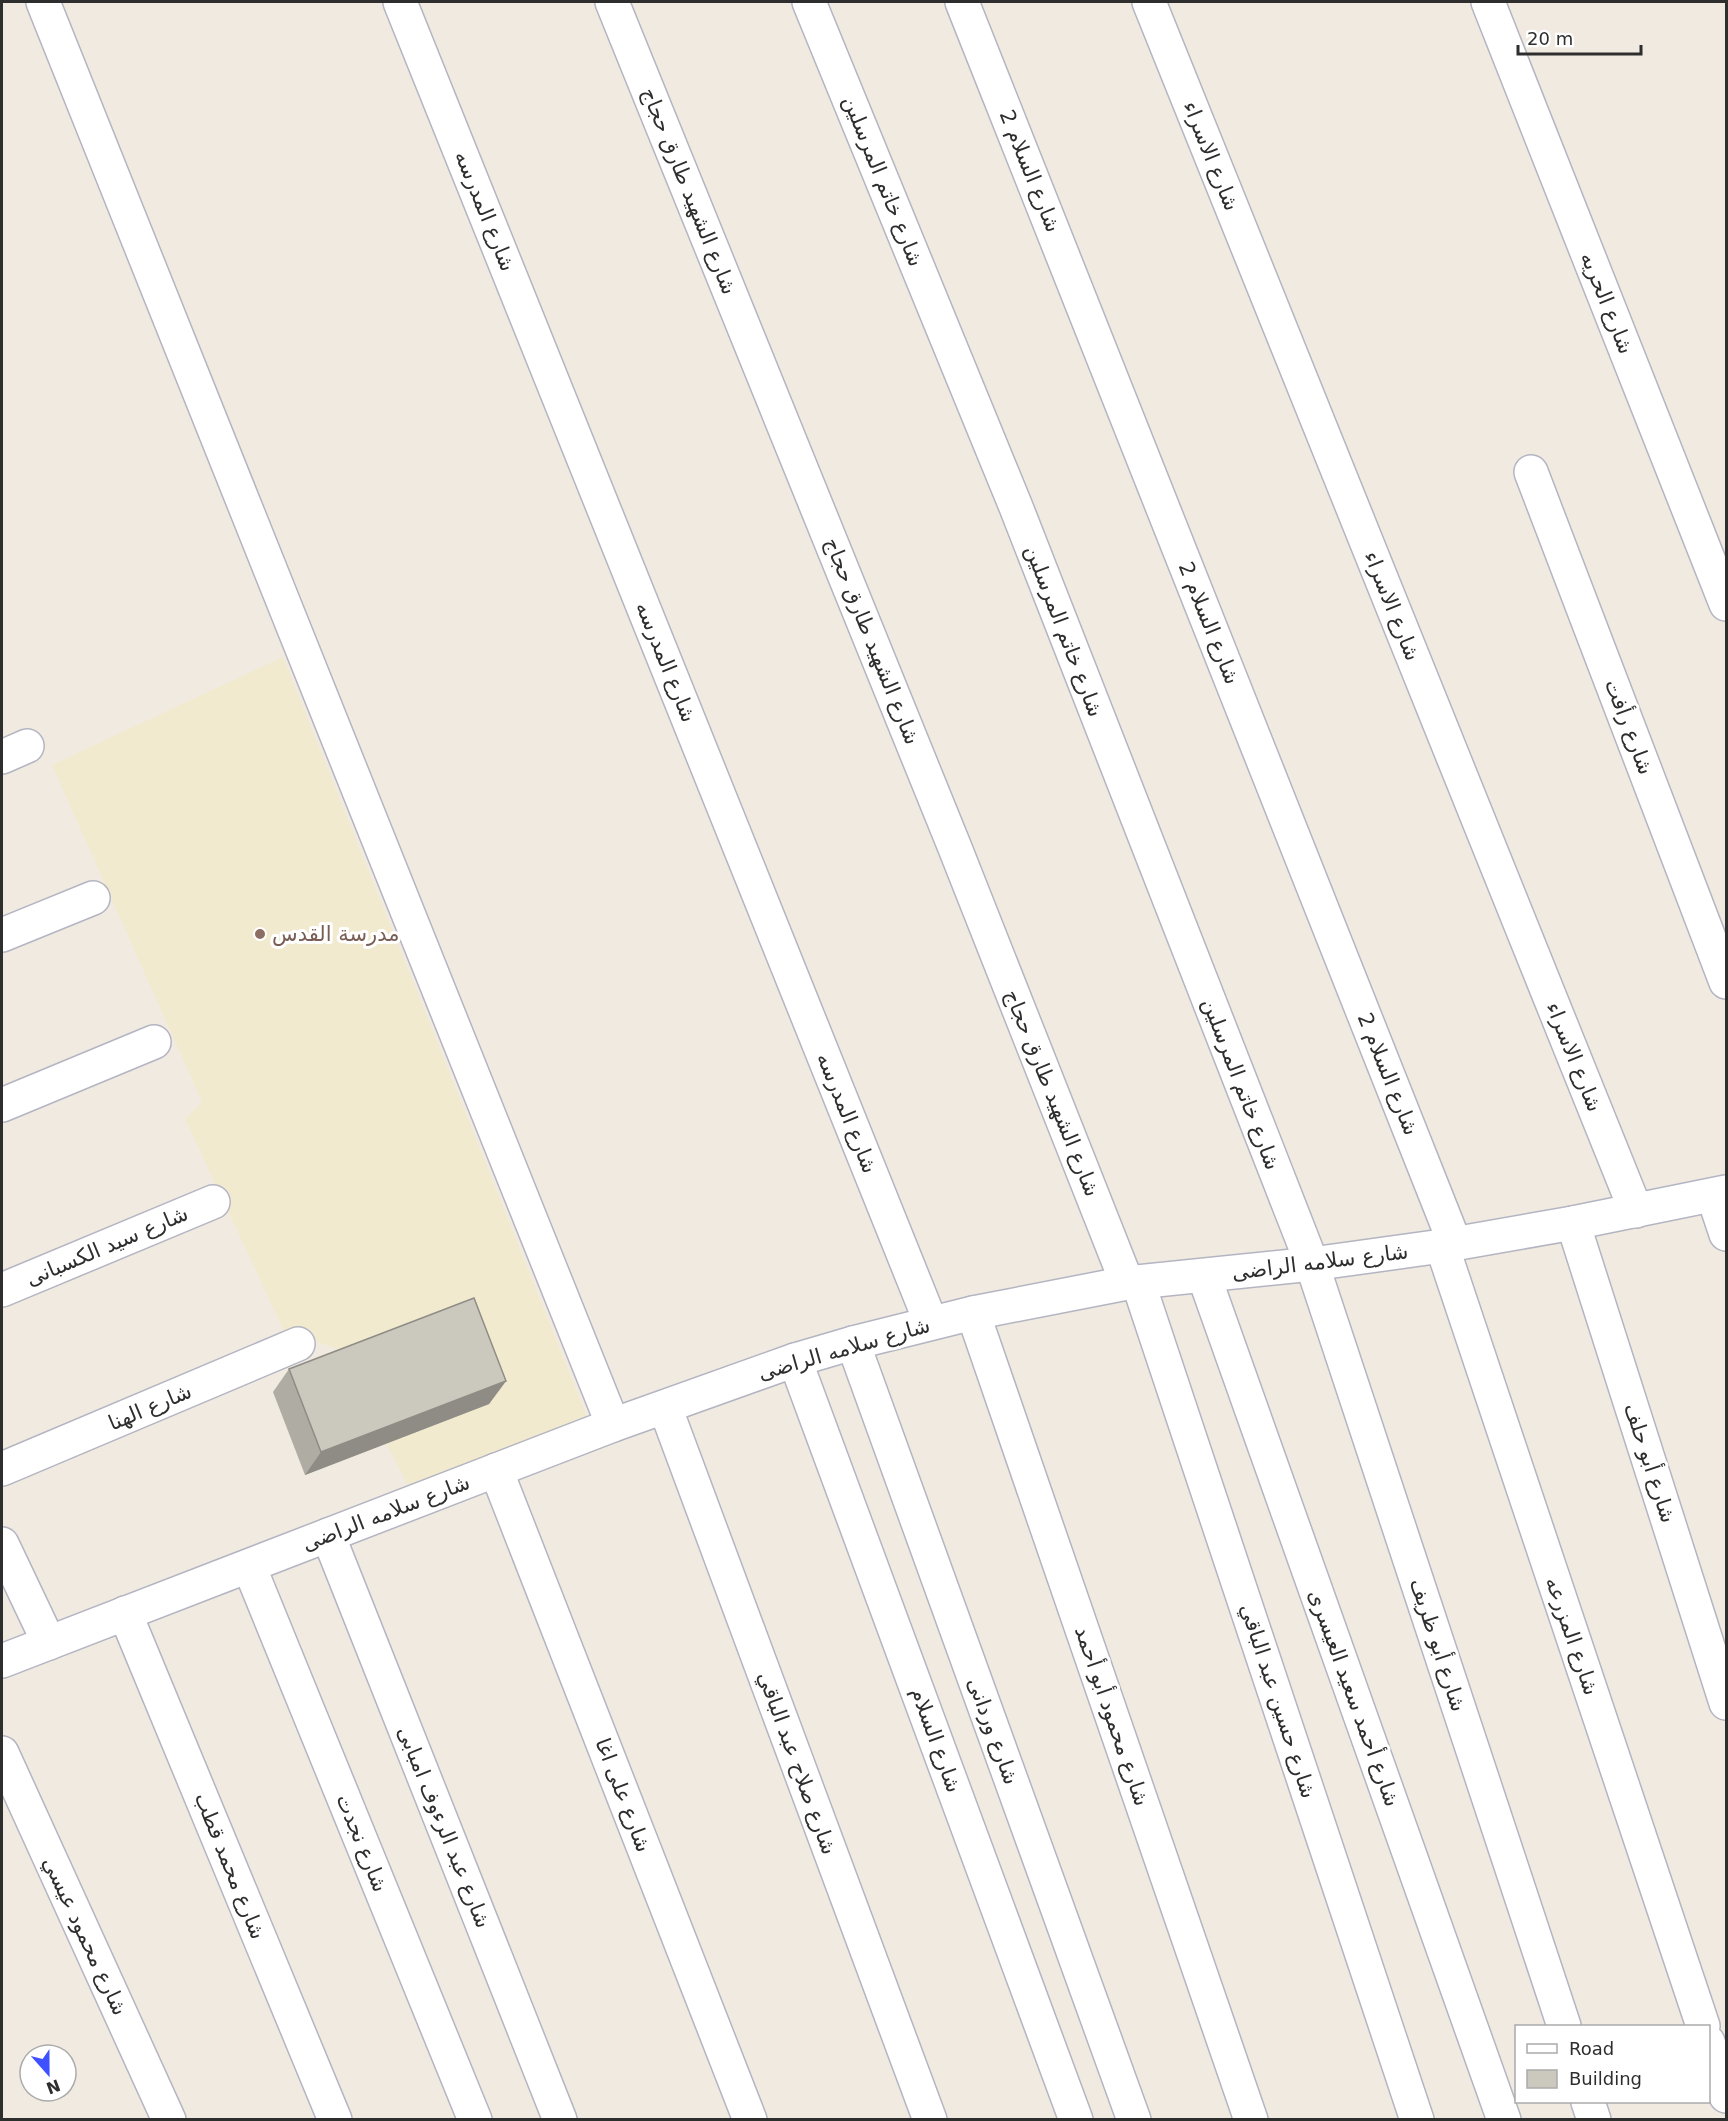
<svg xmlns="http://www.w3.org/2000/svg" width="1728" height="2121" viewBox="0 0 1728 2121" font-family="'DejaVu Sans',Cairo,sans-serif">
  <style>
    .education { fill: #f2eacf }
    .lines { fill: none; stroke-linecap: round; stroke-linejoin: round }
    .minor-casing { stroke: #b4b5c2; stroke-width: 36 }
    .minor { stroke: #fff; stroke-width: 33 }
    .wall { fill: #afaca3 }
    .shaded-wall { fill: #8e8c85 }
    .building { fill: #cbc8be; stroke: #8e8c85; stroke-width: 1.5 }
    .education-dot { fill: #8d6e63; stroke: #fff; stroke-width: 2 }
    .labels { text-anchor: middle; stroke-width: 6; stroke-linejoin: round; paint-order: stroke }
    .street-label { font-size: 21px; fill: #2e2e2e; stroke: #fff }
    .education-label { font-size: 21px; fill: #785e54; stroke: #fff; text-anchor: start }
  </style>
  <rect width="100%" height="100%" fill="#f0eae0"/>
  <polygon class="education" points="283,657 587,1417 410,1489 335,1348 284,1331 185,1119 202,1102 52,765"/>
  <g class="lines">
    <defs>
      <g id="minor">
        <polyline points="43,2 613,1425"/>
        <polyline points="400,2 931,1323"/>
        <polyline points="612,2 955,848 1127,1283"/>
        <polyline points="809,2 1016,507 1312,1264 1564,2026"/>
        <polyline points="962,2 1455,1244"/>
        <polyline points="1149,2 1636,1211"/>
        <polyline points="1488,2 1726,604"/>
        <polyline points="1531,472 1726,982"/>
        <polyline points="2,757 27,746"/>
        <polyline points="2,935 93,898"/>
        <polyline points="2,1105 154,1042"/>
        <polyline points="1713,1195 1726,1234"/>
        <polyline points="1573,1223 1726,1703"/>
        <polyline points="1442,1246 1703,2026"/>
        <polyline points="1204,1276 1504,2120"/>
        <polyline points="1138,1282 1417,2120"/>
        <polyline points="2,1290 213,1202"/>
        <polyline points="973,1313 1251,2120"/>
        <polyline points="853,1343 1134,2120"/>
        <polyline points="795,1360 1076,2120"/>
        <polyline points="665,1407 930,2120"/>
        <polyline points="2,1469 298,1344"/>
        <polyline points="496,1470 750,2120"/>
        <polyline points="328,1535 560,2120"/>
        <polyline points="2,1544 49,1643"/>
        <polyline points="249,1566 475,2120"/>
        <polyline points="125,1613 335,2120"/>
        <polyline points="2,1661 613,1425 795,1360 853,1343 973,1313 1127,1283 1312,1264 1442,1246 1573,1223 1726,1192"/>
        <polyline points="2,1753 169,2120"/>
        <polyline points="1708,2042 1726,2096"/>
        <polyline points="1588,2102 1594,2120"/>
      </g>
    </defs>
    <use href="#minor" class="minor-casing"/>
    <use href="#minor" class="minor"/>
  </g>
  <polygon class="wall" points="289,1369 506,1381 489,1404 305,1475 273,1392"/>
  <polygon class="shaded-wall" points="506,1381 489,1404 305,1475 321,1452"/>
  <polygon class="building" points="474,1298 506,1381 321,1452 289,1369"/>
  <circle class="education-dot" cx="260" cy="934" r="6"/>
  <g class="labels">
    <g class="street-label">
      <text transform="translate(1211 156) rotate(68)" y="7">شارع الاسراء</text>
      <text transform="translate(1030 171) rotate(68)" y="7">شارع السلام 2</text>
      <text transform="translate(883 181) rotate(68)" y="7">شارع خاتم المرسلين</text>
      <text transform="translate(689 191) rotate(68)" y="7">شارع الشهيد طارق حجاج</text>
      <text transform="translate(485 211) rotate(68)" y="7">شارع المدرسه</text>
      <text transform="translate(1607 303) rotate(68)" y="7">شارع الحريه</text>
      <text transform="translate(1392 606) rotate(68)" y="7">شارع الاسراء</text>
      <text transform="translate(1209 623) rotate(68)" y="7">شارع السلام 2</text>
      <text transform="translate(1064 631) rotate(69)" y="7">شارع خاتم المرسلين</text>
      <text transform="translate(872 641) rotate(68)" y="7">شارع الشهيد طارق حجاج</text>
      <text transform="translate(666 662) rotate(68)" y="7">شارع المدرسه</text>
      <text transform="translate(1629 727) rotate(69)" y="7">شارع رأفت</text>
      <text transform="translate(1574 1057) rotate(68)" y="7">شارع الاسراء</text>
      <text transform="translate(1388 1074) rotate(68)" y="7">شارع السلام 2</text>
      <text transform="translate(1241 1084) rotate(69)" y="7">شارع خاتم المرسلين</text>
      <text transform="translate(1052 1093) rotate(68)" y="7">شارع الشهيد طارق حجاج</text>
      <text transform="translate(847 1113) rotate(68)" y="7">شارع المدرسه</text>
      <text transform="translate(107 1246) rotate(-23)" y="7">شارع سيد الكسبانى</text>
      <text transform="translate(1320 1262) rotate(-7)" y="7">شارع سلامه الراضى</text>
      <text transform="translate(844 1349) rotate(-16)" y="7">شارع سلامه الراضى</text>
      <text transform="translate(150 1407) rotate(-23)" y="7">شارع الهنا</text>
      <text transform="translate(1650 1463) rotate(72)" y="7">شارع أبو حلف</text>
      <text transform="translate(386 1513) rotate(-21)" y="7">شارع سلامه الراضى</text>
      <text transform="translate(1572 1636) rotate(71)" y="7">شارع المزرعه</text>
      <text transform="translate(1438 1645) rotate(72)" y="7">شارع أبو ظريف</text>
      <text transform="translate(1354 1698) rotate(70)" y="7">شارع أحمد سعيد العيسرى</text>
      <text transform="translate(1278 1701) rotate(72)" y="7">شارع حسين عبد الباقي</text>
      <text transform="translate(1112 1716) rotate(71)" y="7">شارع محمود أبو أحمد</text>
      <text transform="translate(993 1731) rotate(70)" y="7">شارع وردانى</text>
      <text transform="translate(936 1740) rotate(70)" y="7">شارع السلام</text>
      <text transform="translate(797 1763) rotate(70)" y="7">شارع صلاح عبد الباقي</text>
      <text transform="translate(623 1795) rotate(69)" y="7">شارع على اغا</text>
      <text transform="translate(444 1827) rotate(68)" y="7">شارع عبد الرءوف امبابى</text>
      <text transform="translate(362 1843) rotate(68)" y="7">شارع نجدت</text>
      <text transform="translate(230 1866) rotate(68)" y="7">شارع محمد قطب</text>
      <text transform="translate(85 1936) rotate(65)" y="7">شارع محمود عيسي</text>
    </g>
    <g class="education-label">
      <text x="272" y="941">مدرسة القدس</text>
    </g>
  </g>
  <rect width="1728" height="2121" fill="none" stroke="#2e2e2e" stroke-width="6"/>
  <rect x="1515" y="2025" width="195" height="78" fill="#ffffff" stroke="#ababab" stroke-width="1.5"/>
  <rect x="1527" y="2044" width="30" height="9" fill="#ffffff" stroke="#ababab" stroke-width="1.5"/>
  <text x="1569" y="2055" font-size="18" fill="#2e2e2e">Road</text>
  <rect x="1527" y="2070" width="30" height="18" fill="#cbc8be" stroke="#ababab" stroke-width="1.5"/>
  <text x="1569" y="2085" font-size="18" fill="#2e2e2e">Building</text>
  <g transform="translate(48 2073) rotate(159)"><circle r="28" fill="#ffffff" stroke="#ababab" stroke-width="1.5"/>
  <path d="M0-4.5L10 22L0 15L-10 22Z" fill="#3e50ff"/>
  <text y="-9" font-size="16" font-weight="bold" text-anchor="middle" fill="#2e2e2e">N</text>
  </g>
  <path d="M1518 45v9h123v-9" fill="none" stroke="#2e2e2e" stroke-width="3"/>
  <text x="1527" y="45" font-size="18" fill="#2e2e2e" stroke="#ffffff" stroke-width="4.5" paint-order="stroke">20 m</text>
</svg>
